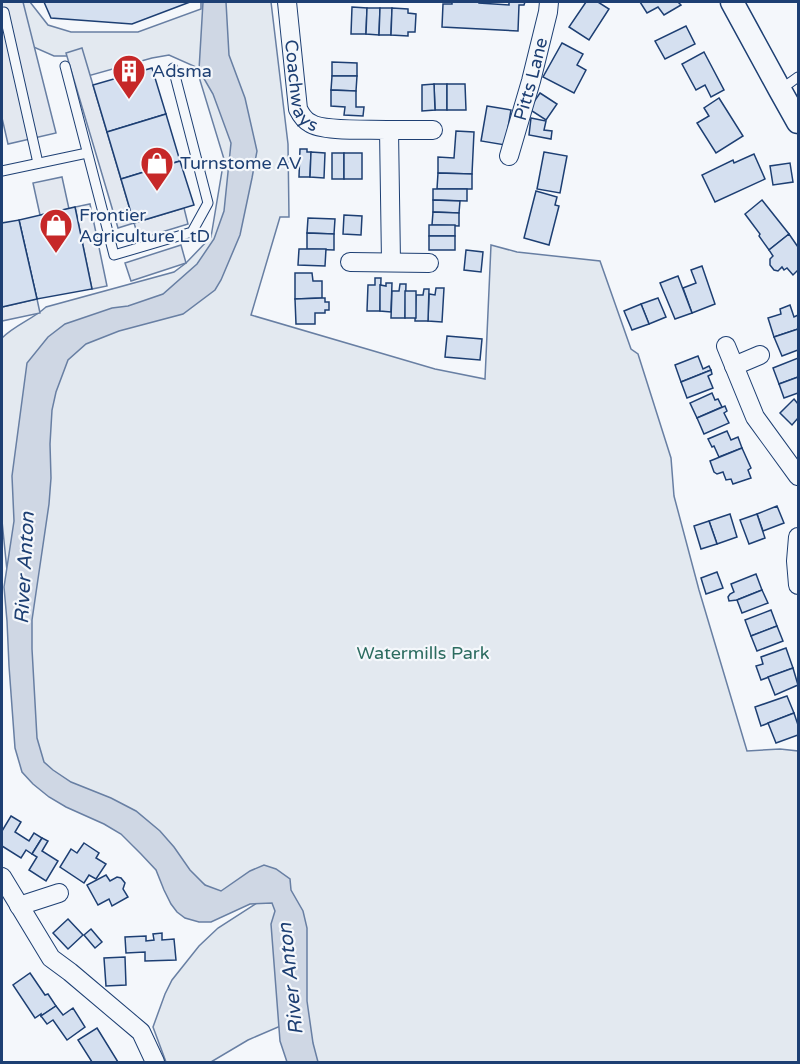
<svg xmlns="http://www.w3.org/2000/svg" width="800" height="1064" viewBox="0 0 800 1064" font-family="'Varela Round',sans-serif">
  <style>
    .green { fill: #e3e9f0; stroke: #687fa3; stroke-width: 1.5 }
    .parking { fill: #e3e8f0; stroke: #687fa3; stroke-width: 1.5 }
    .water { fill: #cfd7e4; stroke: #687fa3; stroke-width: 1.5 }
    .building { fill: #d5e0f0; stroke: #1d3f73; stroke-width: 1.5 }
    .lines { fill: none; stroke-linecap: round; stroke-linejoin: round }
    .service-casing { stroke: #1d3f73; stroke-width: 11 }
    .minor-casing { stroke: #1d3f73; stroke-width: 20 }
    .tertiary-casing { stroke: #1d3f73; stroke-width: 25 }
    .service { stroke: #f4f7fb; stroke-width: 9 }
    .minor { stroke: #f4f7fb; stroke-width: 18 }
    .tertiary { stroke: #f4f7fb; stroke-width: 22 }
    .labels { text-anchor: middle; stroke-width: 4.5; stroke-linejoin: round; paint-order: stroke }
    .poi-label { font-size: 18px; fill: #1d3f73; stroke: #f4f7fb; text-anchor: start }
    .street-label { font-size: 18px; fill: #1d3f73; stroke: #f4f7fb }
    .park-label { font-size: 18px; fill: #2c6c60; stroke: #f4f7fb }
    .water-label { font-size: 20px; font-style: italic; fill: #1d3f73; stroke: #f4f7fb }
  </style>
  <rect width="100%" height="100%" fill="#f4f7fb"/>
  <path class="green" d="M13,2H30L48,25L71,32H138L201,9V2H271L288,144L289,217H280L251,315L435,369L485,379L491,245L517,252L600,261L631,349L638,354L671,458L674,496L699,590L747,751L780,749L798,751V1062H301L292,1021L248,1040L211,1062H166L153,1027L165,994L172,980L199,946L218,928L274,892L228,902L143,839L33,772L20,700L2,521V338C15,325 33,319 46,307L174,272L186,263L211,237L224,159L196,67L169,55L152,58L88,76L75,56H54L29,45Z"/>
  <g class="parking">
    <polygon points="2,2 23,2 56,133 8,144 2,118"/>
    <polygon points="82,48 134,223 184,208 188,224 139,239 134,223 118,228 66,53"/>
    <polygon points="62,177 69,209 40,215 33,183"/>
    <polygon points="90,204 107,286 92,289 75,207"/>
    <polygon points="181,245 186,263 131,281 125,263"/>
    <polygon points="37,299 40,313 2,321 2,307"/>
  </g>
  <polygon class="water" points="203,2 226,2 229,55 245,98 257,151 252,178 240,235 221,280 215,290 183,314 119,331 86,344 68,360 56,392 52,410 50,444 51,478 49,504 32,620 32,649 37,738 44,762 53,770 71,782 111,798 136,811 160,831 174,847 190,870 205,885 221,891 250,871 264,865 276,869 290,879 291,890 303,911 307,928 307,1001 313,1043 318,1062 287,1062 280,1041 271,924 275,911 272,903 250,904 211,922 199,922 185,918 177,912 171,904 164,890 156,870 141,854 121,834 104,824 66,807 49,797 33,784 22,772 15,748 9,666 7,621 4,587 14,521 12,476 27,363 48,337 65,324 112,308 128,306 163,294 197,264 214,239 224,211 231,143 213,94 199,70"/>
  <g class="building">
    <polygon points="44,2 190,2 132,24 51,18"/>
    <polygon points="452,2 479,2 479,3 509,5 509,2 525,2 524,5 519,5 518,31 442,27 443,4 452,4"/>
    <polygon points="586,2 598,2 609,9 589,40 569,27"/>
    <polygon points="640,2 678,2 681,5 664,15 658,7 647,13"/>
    <polygon points="352,7 367,8 366,34 351,34"/>
    <polygon points="367,8 380,8 379,35 366,34"/>
    <polygon points="380,8 392,8 391,35 379,35"/>
    <polygon points="392,8 408,9 408,13 416,14 415,32 408,32 408,36 391,35"/>
    <polygon points="686,26 695,44 665,59 655,41"/>
    <polygon points="562,43 583,54 577,65 586,70 574,93 543,77"/>
    <polygon points="704,52 724,90 711,97 705,85 696,90 682,64"/>
    <polygon points="332,62 357,63 357,76 332,76"/>
    <polygon points="152,68 166,114 107,132 93,85"/>
    <polygon points="332,76 357,76 356,91 331,90"/>
    <polygon points="434,84 447,84 447,110 435,110"/>
    <polygon points="434,84 435,110 422,111 422,85"/>
    <polygon points="447,84 465,84 466,110 447,110"/>
    <polygon points="331,90 356,91 356,107 364,107 363,116 344,115 345,107 331,106"/>
    <polygon points="540,93 557,104 546,120 529,109"/>
    <polygon points="719,98 743,136 716,153 697,123 709,116 704,108"/>
    <polygon points="487,106 511,110 505,145 481,141"/>
    <polygon points="166,114 180,161 121,179 107,132"/>
    <polygon points="531,118 546,121 544,130 552,131 551,139 529,135"/>
    <polygon points="456,131 474,132 472,174 438,173 438,157 454,158"/>
    <polygon points="300,149 307,149 307,152 311,152 310,177 299,177"/>
    <polygon points="311,152 325,153 324,178 310,177"/>
    <polygon points="544,152 567,156 560,193 537,189"/>
    <rect x="332" y="153" width="12" height="26"/>
    <rect x="344" y="153" width="18" height="26"/>
    <polygon points="754,154 765,179 715,202 702,175 733,160 734,163"/>
    <polygon points="180,161 194,205 134,223 121,179"/>
    <polygon points="790,163 793,182 773,185 770,166"/>
    <polygon points="438,173 472,174 472,189 437,189"/>
    <polygon points="433,189 467,189 467,201 433,200"/>
    <polygon points="536,191 557,197 555,205 559,206 549,245 524,238"/>
    <polygon points="433,200 460,201 459,213 433,212"/>
    <polygon points="762,200 789,234 769,250 759,236 760,234 745,214"/>
    <polygon points="75,207 92,289 37,299 19,220"/>
    <polygon points="433,212 459,213 459,226 432,225"/>
    <polygon points="344,215 362,216 361,235 343,234"/>
    <polygon points="308,218 335,219 334,234 307,233"/>
    <polygon points="19,220 37,299 2,307 2,223"/>
    <rect x="429" y="225" width="26" height="11"/>
    <polygon points="307,233 334,234 334,250 307,249"/>
    <polygon points="789,234 798,247 798,270 793,275 787,268 784,270 782,267 778,271 774,270 770,265 770,259 773,256 769,250"/>
    <rect x="429" y="236" width="26" height="14"/>
    <polygon points="299,249 326,249 325,266 298,265"/>
    <polygon points="466,250 483,252 481,272 464,270"/>
    <polygon points="702,266 715,304 692,313 683,288 696,283 691,270"/>
    <polygon points="295,273 312,273 313,281 322,281 322,298 295,299"/>
    <polygon points="678,276 692,313 675,319 660,283"/>
    <polygon points="375,278 381,278 380,311 367,311 368,285 375,285"/>
    <polygon points="386,283 392,283 391,312 380,311 380,285 386,286"/>
    <polygon points="400,284 406,284 405,318 391,318 392,291 399,291"/>
    <polygon points="436,288 444,288 442,322 428,321 429,294 435,295"/>
    <polygon points="424,289 429,289 428,321 415,321 416,295 423,295"/>
    <rect x="405" y="291" width="11" height="27"/>
    <polygon points="322,298 325,298 325,302 329,302 329,310 325,310 325,313 315,313 315,324 296,324 295,299"/>
    <polygon points="658,298 666,317 649,324 641,304"/>
    <polygon points="641,304 649,324 632,330 624,311"/>
    <polygon points="790,305 794,317 798,315 798,329 774,337 768,318 781,314 780,309"/>
    <polygon points="798,329 798,350 782,356 774,337"/>
    <polygon points="447,336 482,339 480,360 445,357"/>
    <polygon points="698,356 703,369 709,366 711,370 681,382 675,365"/>
    <polygon points="798,358 798,377 779,384 773,368"/>
    <polygon points="711,370 712,374 708,376 713,388 687,398 681,382"/>
    <polygon points="798,377 798,393 784,398 779,384"/>
    <polygon points="712,393 715,400 718,399 722,407 697,418 690,403"/>
    <polygon points="794,399 798,404 798,418 792,425 780,413"/>
    <polygon points="725,406 727,411 724,413 729,423 704,434 697,418"/>
    <polygon points="727,431 731,440 738,437 742,448 719,457 714,446 712,447 708,439"/>
    <polygon points="742,448 751,468 748,470 751,478 733,484 731,479 726,480 723,472 717,474 714,472 710,461"/>
    <polygon points="777,506 784,523 763,531 757,514"/>
    <polygon points="730,514 737,537 717,544 709,521"/>
    <polygon points="757,514 765,538 749,544 740,520"/>
    <polygon points="709,521 717,544 701,549 694,526"/>
    <polygon points="717,572 723,588 706,594 701,578"/>
    <polygon points="756,574 762,590 737,600 729,601 728,597 730,594 734,592 731,584"/>
    <polygon points="762,590 768,603 742,613 737,600"/>
    <polygon points="771,610 777,626 751,636 745,620"/>
    <polygon points="777,626 783,641 757,651 751,636"/>
    <polygon points="786,648 793,668 761,680 756,666 763,664 761,657"/>
    <polygon points="793,668 798,685 775,695 768,677"/>
    <polygon points="787,696 794,713 761,726 755,707"/>
    <polygon points="794,713 798,725 798,735 776,743 768,723"/>
    <polygon points="11,816 21,822 15,832 29,841 34,833 42,838 32,854 26,850 21,858 2,846 2,831"/>
    <polygon points="42,838 48,841 42,851 58,861 46,881 29,870 37,857 32,854"/>
    <polygon points="84,843 99,853 96,858 106,864 96,879 89,875 84,883 60,867 71,849 77,853"/>
    <polygon points="106,875 110,881 117,877 121,878 125,883 123,889 128,897 112,906 109,899 98,905 87,885"/>
    <polygon points="68,919 83,935 68,949 53,933"/>
    <polygon points="91,929 102,942 95,948 84,935"/>
    <polygon points="162,933 162,940 174,939 176,960 145,961 145,952 126,953 125,937 146,936 146,941 154,940 153,934"/>
    <polygon points="125,957 126,985 106,986 104,958"/>
    <polygon points="30,973 45,995 48,994 56,1006 41,1016 41,1014 35,1018 13,985"/>
    <polygon points="56,1006 63,1015 73,1008 85,1027 67,1040 53,1020 47,1024 41,1016"/>
    <polygon points="97,1028 118,1062 92,1062 78,1040"/>
  </g>
  <g class="lines">
    <defs>
      <g id="service">
        <polyline points="4,12 38,163"/>
        <polyline points="65,66 114,255 192,232 208,203 173,68"/>
        <polyline points="780,90 798,77"/>
        <polyline points="2,171 87,153"/>
      </g>
      <g id="minor">
        <path id="s1" d="M287,2L298,109C301,115 304,120 310,123C323,132 371,129 389,130L391,262"/>
        <polyline points="389,130 433,130"/>
        <path id="s2" d="M509,156L531,81L548,12L549,2"/>
        <polyline points="350,262 429,263"/>
        <polyline points="726,346 755,417 798,476"/>
        <polyline points="734,366 760,355"/>
        <polyline points="798,537 796,561 798,585"/>
        <polyline points="2,877 51,958 70,972 141,1032 155,1062"/>
        <polyline points="19,906 59,893"/>
      </g>
      <polyline id="tertiary" points="732,2 780,90 798,122"/>
    </defs>
    <use href="#service" class="service-casing"/>
    <use href="#minor" class="minor-casing"/>
    <use href="#tertiary" class="tertiary-casing"/>
    <use href="#service" class="service"/>
    <use href="#minor" class="minor"/>
    <use href="#tertiary" class="tertiary"/>
  </g>
  <defs>
    <symbol id="building-pin" viewBox="-11 -11 22 30"><path d="M0 17L-7.5 6A9.5 9.5 0 1 1 7.5 6Z" fill="#c62828" stroke="#f4f7fb"/><path d="M-4-6H4V6H1V3H-1V6H-4ZM-2.5-4.3h1.7v1.8h-1.7ZM.8-4.3h1.7v1.8H.8ZM-2.5-1h1.7V.8h-1.7ZM.8-1h1.7V.8H.8Z" fill="#fff"/></symbol>
    <symbol id="shop-pin" viewBox="-11 -11 22 30"><path d="M0 17L-7.5 6A9.5 9.5 0 1 1 7.5 6Z" fill="#c62828" stroke="#f4f7fb"/><path d="M-5-2.5h2.3a2.7 3.5 0 0 1 5.4 0H5L5.5 6h-11ZM-1.5-2.5h3a1.5 2.3 0 0 0-3 0Z" fill="#fff"/></symbol>
  </defs>
  <g fill-rule="evenodd">
    <use href="#building-pin" x="110" y="52" width="38" height="52"/>
    <use href="#shop-pin" x="138" y="144" width="38" height="52"/>
    <use href="#shop-pin" x="37" y="206" width="38" height="52"/>
  </g>
  <g class="labels">
    <g class="poi-label">
      <text x="152" y="77">Adsma</text>
      <text x="180" y="169">Turnstome AV</text>
      <text x="79" y="221">Frontier<tspan x="79" dy="21">Agriculture LtD</tspan></text>
    </g>
    <g class="street-label">
      <text dy="6" stroke="none"><textPath href="#s1" startOffset="86">Coachways</textPath></text>
      <text dy="6" stroke="none"><textPath href="#s2" startOffset="80">Pitts Lane</textPath></text>
    </g>
    <g class="park-label">
      <text x="423" y="659">Watermills Park</text>
    </g>
    <g class="water-label">
      <text transform="translate(24 568) rotate(-87)" y="7">River Anton</text>
      <text transform="translate(290 979) rotate(-96)" y="7">River Anton</text>
    </g>
  </g>
  <rect width="800" height="1064" fill="none" stroke="#1d3f73" stroke-width="6"/>
</svg>
